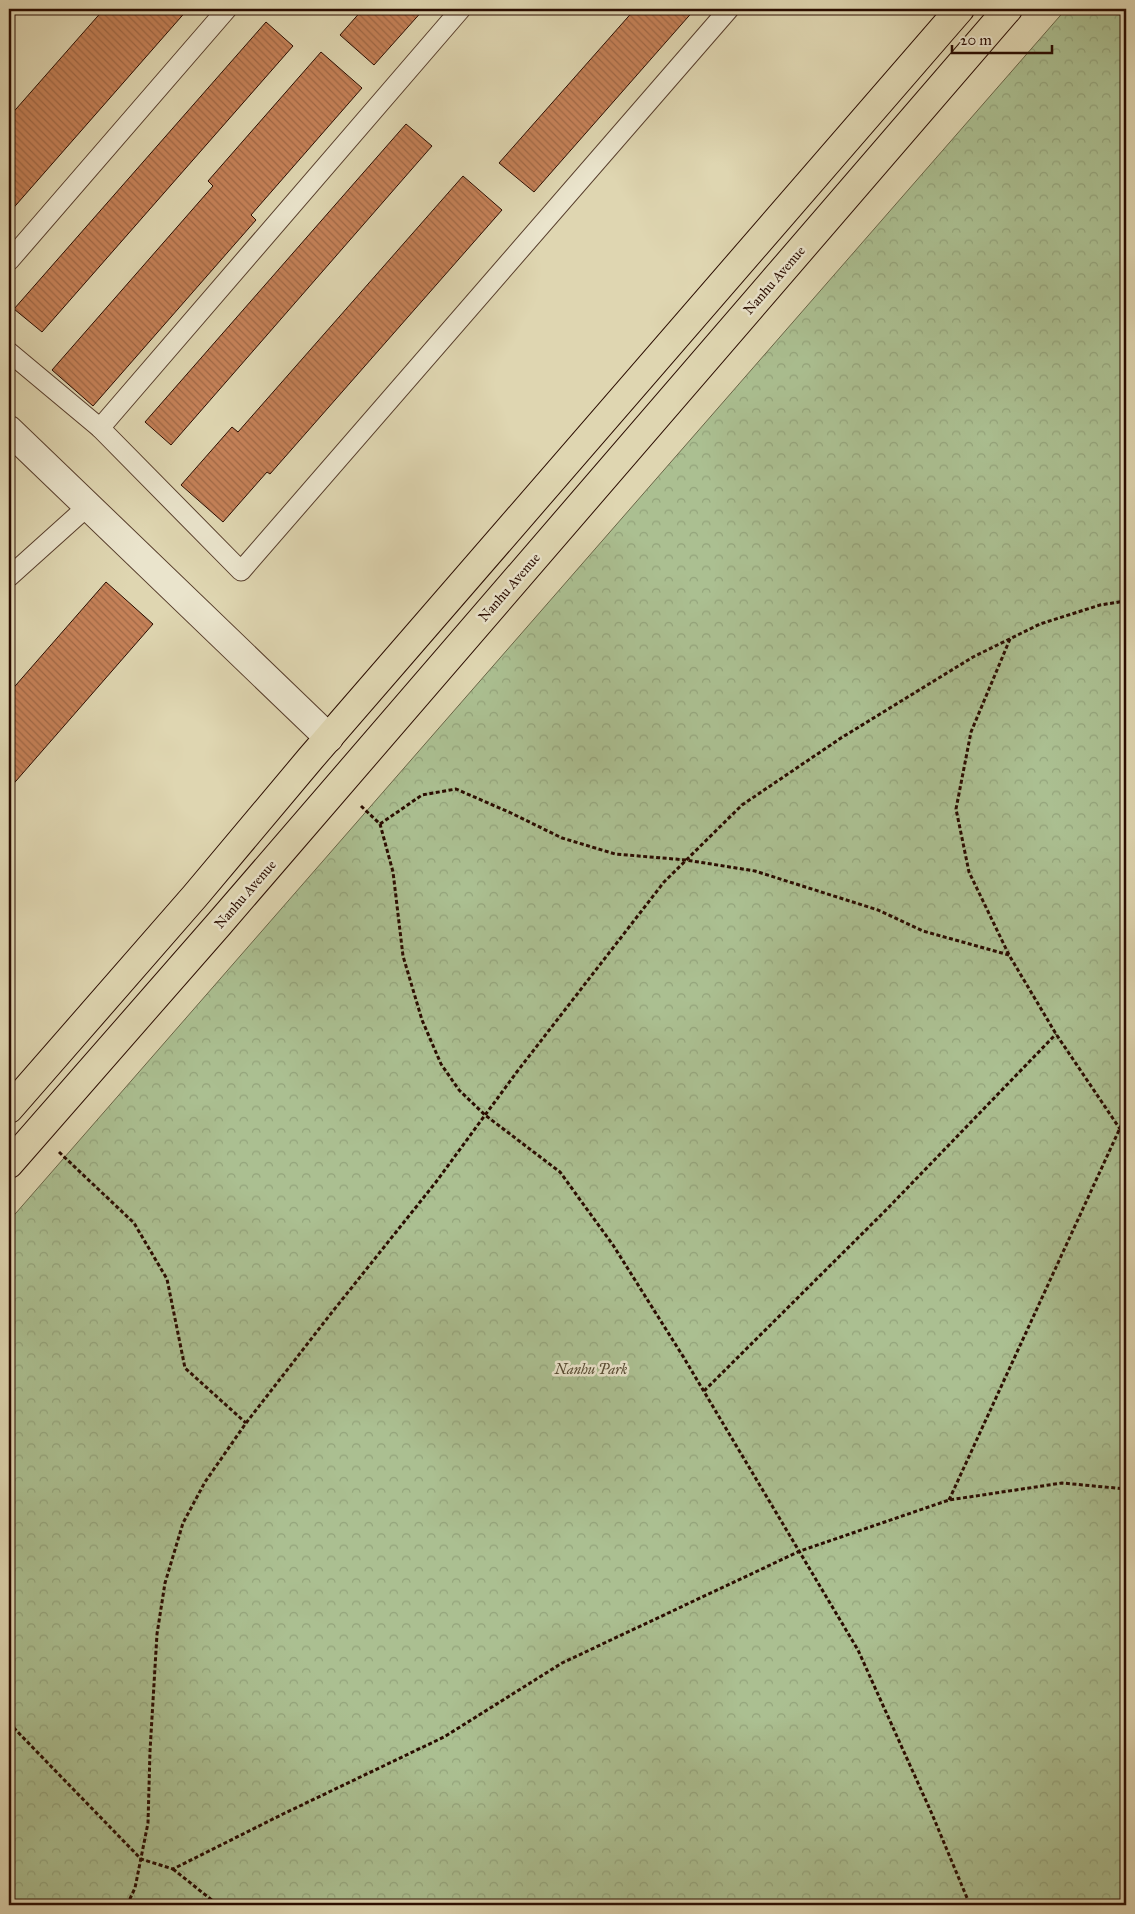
<svg xmlns="http://www.w3.org/2000/svg" width="1135" height="1914" viewBox="0 0 1135 1914" font-family="'IM FELL Great Primer',serif">
  <style>
    .forest { fill: url(#forest-crowns); stroke: #6a6648 }
    .building { fill: url(#building-back-hatch); stroke: #2a0c00 }
    .lines { fill: none; stroke-linecap: round; stroke-linejoin: round }
    .service-casing { stroke: #573e2c; stroke-width: 21 }
    .minor-casing { stroke: #573e2c; stroke-width: 30 }
    .primary-casing { stroke: #2a0c00; stroke-width: 30 }
    .path { stroke: #2a0c00; stroke-width: 3; stroke-dasharray: 4 2.5; stroke-linecap: butt }
    .service { stroke: #eae4cc; stroke-width: 19 }
    .minor { stroke: #eae4cc; stroke-width: 28 }
    .primary { stroke: #dfd6b1; stroke-width: 28 }
    .labels { text-anchor: middle; stroke-width: 5; stroke-linejoin: round; paint-order: stroke }
    .street-label { font-size: 14px; fill: #2a0c00; stroke: #eae4cc }
    .park-label { font-size: 14px; font-style: italic; fill: #574b33; stroke: #eae4cc }
  </style>
  <defs>
    <pattern id="forest-crowns" width="20" height="18" patternUnits="userSpaceOnUse" patternTransform="scale(1.25)"><rect width="20" height="18" fill="#abbf91"/><path d="M2 6a3 3 0 1 1 6 0M12 15a3 3 0 1 1 6 0" fill="none" stroke="#93a37b"/></pattern>
    <pattern id="building-back-hatch" width="6" height="6" patternUnits="userSpaceOnUse" patternTransform="scale(1.25)"><rect width="6" height="6" fill="#c58158"/><path d="M-1 5l2 2M0 0l6 6M5-1l2 2" fill="none" stroke="#a06846"/></pattern>
  </defs>
  <rect width="100%" height="100%" fill="#dfd6b1"/>
  <filter id="stains"><feTurbulence type="fractalNoise" baseFrequency=".004" numOctaves="4"/><feColorMatrix values="0 0 0 0 .2 0 0 0 0 .09 0 0 0 0 .02 0 0 0 .5 -.17"/></filter>
  <radialGradient id="worn" r=".72"><stop offset=".6" stop-color="#630" stop-opacity="0"/><stop offset="1" stop-color="#630" stop-opacity=".3"/></radialGradient>
  <polygon class="forest" points="1066,9 1126,9 1126,1905 9,1905 9,1221"/>
  <g class="building">
    <polygon points="104,9 188,9 9,213 9,117"/>
    <polygon points="363,9 424,9 374,65 340,35"/>
    <polygon points="635,9 695,9 534,192 499,163"/>
    <polygon points="266,22 293,46 42,332 14,309"/>
    <polygon points="321,52 362,88 251,215 256,220 93,406 52,370 213,186 208,181"/>
    <polygon points="406,124 432,146 171,445 145,422"/>
    <polygon points="463,176 502,210 270,474 267,472 223,522 181,485 232,427 238,432"/>
    <polygon points="106,582 153,624 9,789 9,693"/>
  </g>
  <g class="lines">
    <defs>
      <g id="service">
        <polyline points="9,261 227,9"/>
        <polyline points="9,352 100,428 241,571 729,9"/>
        <polyline points="100,428 461,9"/>
        <polyline points="9,577 88,506"/>
      </g>
      <polyline id="minor" points="9,430 329,738"/>
      <g id="primary">
        <polyline points="9,1109 195,896 310,759 960,9"/>
        <polyline points="9,1164 219,924 1008,9"/>
      </g>
    </defs>
    <use href="#service" class="service-casing"/>
    <use href="#minor" class="minor-casing"/>
    <use href="#primary" class="primary-casing"/>
    <g class="path">
      <polyline points="1010,639 971,732 956,809 969,872 1009,955 1056,1034 1120,1129 1126,1132"/>
      <polyline points="361,806 380,824 393,872 403,956 422,1020 441,1064 459,1090 485,1115 560,1172 613,1245 684,1358 858,1650 932,1814 970,1905"/>
      <polyline points="380,824 422,795 456,789 511,813 562,838 615,854 686,860 755,871 878,910 923,931 1009,955"/>
      <polyline points="59,1152 134,1223 167,1279 185,1368 246,1423"/>
      <polyline points="704,1391 887,1209 1056,1034"/>
      <polyline points="949,1500 1126,1115"/>
      <polyline points="9,1723 141,1859 173,1869 283,1814 444,1737 562,1663 800,1551 949,1500 1062,1483 1126,1489"/>
      <polyline points="173,1869 218,1905"/>
      <polyline points="127,1905 135,1888 148,1823 150,1751 157,1634 165,1583 183,1523 205,1482 246,1423 329,1316 436,1182 516,1073 664,882 742,805 841,738 973,657 1040,624 1100,605 1126,601"/>
    </g>
    <use href="#service" class="service"/>
    <use href="#minor" class="minor"/>
    <use href="#primary" class="primary"/>
  </g>
  <g class="labels">
    <g class="street-label">
      <text transform="translate(774 280) rotate(-49)" y="5">Nanhu Avenue</text>
      <text transform="translate(509 587) rotate(-49)" y="5">Nanhu Avenue</text>
      <text transform="translate(245 894) rotate(-49)" y="5">Nanhu Avenue</text>
    </g>
    <g class="park-label">
      <text x="591" y="1374">Nanhu Park</text>
    </g>
  </g>
  <rect width="1135" height="1914" fill="none" stroke="#dfd6b1" stroke-width="30"/>
  <rect x="10" y="10" width="1115" height="1894" fill="none" stroke="#2a0c00" stroke-width="2.5"/>
  <rect x="15" y="15" width="1105" height="1884" fill="none" stroke="#2a0c00"/>
  <path d="M952 45v8h100v-8" fill="none" stroke="#2a0c00" stroke-width="2.5"/>
  <text x="960" y="45" font-size="15" fill="#2a0c00" stroke="#eae4cc" stroke-width="4" paint-order="stroke">20 m</text>
  <rect width="100%" height="100%" filter="url(#stains)"/>
  <rect width="100%" height="100%" fill="url(#worn)"/>
</svg>
